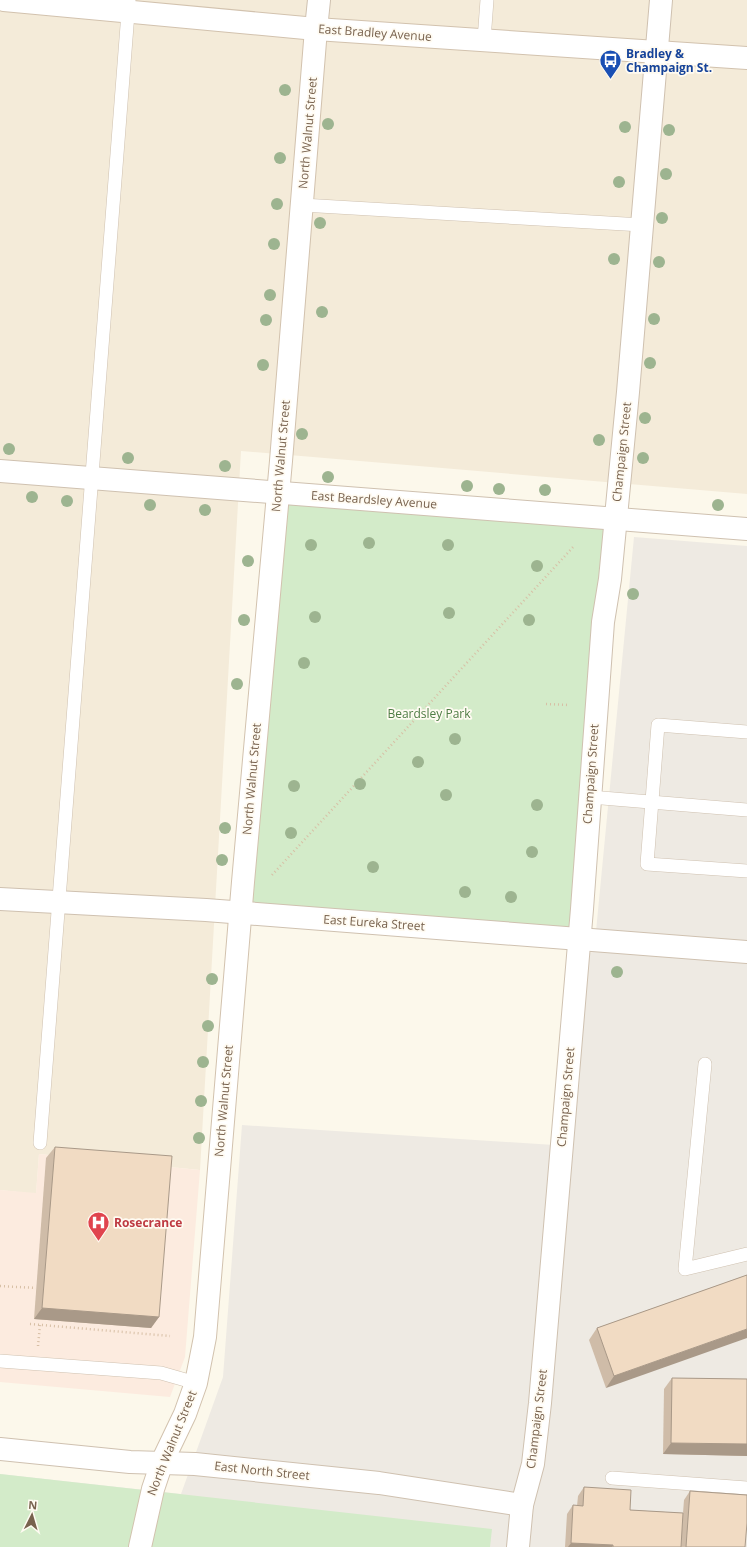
<svg xmlns="http://www.w3.org/2000/svg" width="747" height="1547" viewBox="0 0 747 1547" font-family="'Open Sans',sans-serif">
  <style>
    .residential { fill: #f4ebd9 }
    .commercial { fill: #fcebdf }
    .industrial { fill: #eeeae3 }
    .green { fill: #d3ebc9 }
    .lines { fill: none; stroke-linecap: round; stroke-linejoin: round }
    .lane-casing { stroke: #cfc1b0; stroke-width: 14 }
    .street-casing { stroke: #cfc1b0; stroke-width: 24 }
    .secondary-casing { stroke: #d2c2ae; stroke-width: 24 }
    .path { stroke: #d7bfa5; stroke-width: 2.5; stroke-dasharray: 1 3; stroke-linecap: butt }
    .lane { stroke: #fff; stroke-width: 13 }
    .street { stroke: #fff; stroke-width: 22 }
    .secondary { stroke: #fff; stroke-width: 22 }
    .tree { fill: #9db490 }
    .wall { fill: #cfbca8 }
    .shaded-wall { fill: #a99988 }
    .building { fill: #f1dbc3; stroke: #a99988 }
    .labels { text-anchor: middle; stroke-width: 3.5; stroke-linejoin: round; paint-order: stroke }
    .street-label { font-size: 12px; fill: #78624e; stroke: #fffbf2 }
    .transit-label { font-size: 12px; font-weight: bold; fill: #164399; stroke: #fffbf2; text-anchor: start }
    .park-label { font-size: 12px; fill: #4f7d45; stroke: #fffbf2 }
    .health-label { font-size: 12px; font-weight: bold; fill: #be3a42; stroke: #fffbf2; text-anchor: start }
  </style>
  <rect width="100%" height="100%" fill="#fcf8eb"/>
  <polygon class="residential" points="0,0 747,0 747,494 241,451 200,1170 39,1154 36,1194 0,1190"/>
  <polygon class="commercial" points="39,1154 200,1170 185,1357 170,1397 0,1382 0,1190 36,1193"/>
  <polygon class="industrial" points="634,537 747,546 747,1547 0,1547 0,1474 181,1494 223,1377 242,1125 554,1145 570,954 594,952"/>
  <g class="green">
    <polygon points="284,498 610,522 574,931 248,907"/>
    <polygon points="0,1474 492,1529 490,1547 0,1547"/>
  </g>
  <g class="lines">
    <defs>
      <g id="lane">
        <polyline points="484,40 487,0"/>
        <polyline points="302,205 642,225"/>
        <polyline points="747,732 658,725 647,864 747,871"/>
        <polyline points="590,797 747,810"/>
        <polyline points="705,1064 685,1269 747,1254"/>
        <path d="M40,1143C67,762 102,381 129,0"/>
        <polyline points="0,1361 161,1373 196,1383"/>
        <polyline points="612,1478 747,1488"/>
      </g>
      <g id="street">
        <polyline points="316,29 319,0"/>
        <polyline points="0,471 747,529"/>
        <polyline points="0,899 206,910 747,952"/>
        <polyline points="0,1449 130,1462 195,1464 379,1483 522,1505"/>
        <polyline points="518,1547 522,1505 533,1464 540,1403 582,909 603,622 610,579 628,392 661,0"/>
      </g>
      <g id="secondary">
        <polyline points="4,0 316,29 747,58"/>
        <polyline points="140,1547 153,1489 162,1462 185,1414 196,1383 205,1337 243,882 281,461 316,29"/>
      </g>
    </defs>
    <use href="#lane" class="lane-casing"/>
    <use href="#street" class="street-casing"/>
    <use href="#secondary" class="secondary-casing"/>
    <g class="path">
      <polyline points="546,704 569,705"/>
      <polyline points="272,875 575,545"/>
      <polyline points="0,1286 36,1288"/>
      <polyline points="30,1324 170,1336"/>
      <polyline points="38,1346 40,1325"/>
    </g>
    <use href="#lane" class="lane"/>
    <use href="#street" class="street"/>
    <use href="#secondary" class="secondary"/>
  </g>
  <g class="tree">
    <circle cx="285" cy="90" r="6"/>
    <circle cx="328" cy="124" r="6"/>
    <circle cx="625" cy="127" r="6"/>
    <circle cx="669" cy="130" r="6"/>
    <circle cx="280" cy="158" r="6"/>
    <circle cx="666" cy="174" r="6"/>
    <circle cx="619" cy="182" r="6"/>
    <circle cx="277" cy="204" r="6"/>
    <circle cx="662" cy="218" r="6"/>
    <circle cx="320" cy="223" r="6"/>
    <circle cx="274" cy="244" r="6"/>
    <circle cx="614" cy="259" r="6"/>
    <circle cx="659" cy="262" r="6"/>
    <circle cx="270" cy="295" r="6"/>
    <circle cx="322" cy="312" r="6"/>
    <circle cx="654" cy="319" r="6"/>
    <circle cx="266" cy="320" r="6"/>
    <circle cx="650" cy="363" r="6"/>
    <circle cx="263" cy="365" r="6"/>
    <circle cx="645" cy="418" r="6"/>
    <circle cx="302" cy="434" r="6"/>
    <circle cx="599" cy="440" r="6"/>
    <circle cx="9" cy="449" r="6"/>
    <circle cx="128" cy="458" r="6"/>
    <circle cx="643" cy="458" r="6"/>
    <circle cx="225" cy="466" r="6"/>
    <circle cx="328" cy="477" r="6"/>
    <circle cx="467" cy="486" r="6"/>
    <circle cx="499" cy="489" r="6"/>
    <circle cx="545" cy="490" r="6"/>
    <circle cx="32" cy="497" r="6"/>
    <circle cx="67" cy="501" r="6"/>
    <circle cx="150" cy="505" r="6"/>
    <circle cx="718" cy="505" r="6"/>
    <circle cx="205" cy="510" r="6"/>
    <circle cx="369" cy="543" r="6"/>
    <circle cx="311" cy="545" r="6"/>
    <circle cx="448" cy="545" r="6"/>
    <circle cx="248" cy="561" r="6"/>
    <circle cx="537" cy="566" r="6"/>
    <circle cx="633" cy="594" r="6"/>
    <circle cx="449" cy="613" r="6"/>
    <circle cx="315" cy="617" r="6"/>
    <circle cx="244" cy="620" r="6"/>
    <circle cx="529" cy="620" r="6"/>
    <circle cx="304" cy="663" r="6"/>
    <circle cx="237" cy="684" r="6"/>
    <circle cx="455" cy="739" r="6"/>
    <circle cx="418" cy="762" r="6"/>
    <circle cx="360" cy="784" r="6"/>
    <circle cx="294" cy="786" r="6"/>
    <circle cx="446" cy="795" r="6"/>
    <circle cx="537" cy="805" r="6"/>
    <circle cx="225" cy="828" r="6"/>
    <circle cx="291" cy="833" r="6"/>
    <circle cx="532" cy="852" r="6"/>
    <circle cx="222" cy="860" r="6"/>
    <circle cx="373" cy="867" r="6"/>
    <circle cx="465" cy="892" r="6"/>
    <circle cx="511" cy="897" r="6"/>
    <circle cx="617" cy="972" r="6"/>
    <circle cx="212" cy="979" r="6"/>
    <circle cx="208" cy="1026" r="6"/>
    <circle cx="203" cy="1062" r="6"/>
    <circle cx="201" cy="1101" r="6"/>
    <circle cx="199" cy="1138" r="6"/>
  </g>
  <g class="wall">
    <polygon points="55,1147 159,1317 151,1328 34,1319 46,1158"/>
    <polygon points="747,1275 606,1388 589,1340 597,1328"/>
    <polygon points="672,1378 747,1379 747,1456 663,1454 664,1389"/>
    <polygon points="584,1487 630,1510 683,1513 684,1500 690,1491 745,1547 565,1547 567,1514 573,1505 577,1506 578,1496"/>
  </g>
  <g class="shaded-wall">
    <polygon points="42,1308 159,1317 151,1328 34,1319"/>
    <polygon points="747,1329 747,1338 606,1388 614,1376"/>
    <polygon points="671,1443 747,1444 747,1456 663,1454"/>
    <polygon points="571,1543 613,1545 612,1547 568,1547"/>
  </g>
  <g class="building">
    <polygon points="55,1147 172,1156 159,1317 42,1308"/>
    <polygon points="747,1275 747,1329 614,1376 597,1328"/>
    <polygon points="672,1378 747,1379 747,1444 671,1443"/>
    <polygon points="584,1487 631,1490 630,1510 683,1513 681,1547 613,1547 613,1545 571,1543 573,1505 583,1506"/>
    <polygon points="690,1491 747,1495 747,1523 745,1547 686,1547"/>
  </g>
  <defs>
    <symbol id="bus-pin" viewBox="-11 -11 22 30"><path d="M0 17L-7.5 6A9.5 9.5 0 1 1 7.5 6Z" fill="#1a4fb4" stroke="#fffbf2"/><path d="M-5-6H5V4H4V6H2V4H-2V6H-4V4H-5ZM-3.5-4V0h7V-4ZM-3.5 1.2v1.5H-2V1.2ZM2 1.2v1.5H3.5V1.2Z" fill="#fff"/></symbol>
    <symbol id="hospital-pin" viewBox="-11 -11 22 30"><path d="M0 17L-7.5 6A9.5 9.5 0 1 1 7.5 6Z" fill="#e0444e" stroke="#fffbf2"/><path d="M-5-5h3v3.5h4V-5h3V5h-3V1.5h-4V5h-3Z" fill="#fff"/></symbol>
  </defs>
  <g fill-rule="evenodd">
    <use href="#bus-pin" x="598" y="48" width="25" height="34"/>
    <use href="#hospital-pin" x="86" y="1210" width="25" height="34"/>
  </g>
  <g class="labels">
    <g class="street-label">
      <text transform="translate(375 33) rotate(4)" y="4">East Bradley Avenue</text>
      <text transform="translate(308 133) rotate(-85)" y="4">North Walnut Street</text>
      <text transform="translate(622 452) rotate(-84)" y="4">Champaign Street</text>
      <text transform="translate(281 456) rotate(-85)" y="4">North Walnut Street</text>
      <text transform="translate(374 500) rotate(4)" y="4">East Beardsley Avenue</text>
      <text transform="translate(591 774) rotate(-86)" y="4">Champaign Street</text>
      <text transform="translate(252 779) rotate(-85)" y="4">North Walnut Street</text>
      <text transform="translate(374 923) rotate(4)" y="4">East Eureka Street</text>
      <text transform="translate(566 1097) rotate(-85)" y="4">Champaign Street</text>
      <text transform="translate(224 1101) rotate(-85)" y="4">North Walnut Street</text>
      <text transform="translate(537 1419) rotate(-83)" y="4">Champaign Street</text>
      <text transform="translate(172 1443) rotate(-68)" y="4">North Walnut Street</text>
      <text transform="translate(262 1471) rotate(6)" y="4">East North Street</text>
    </g>
    <g class="transit-label">
      <text x="626" y="58">Bradley &amp;<tspan x="626" dy="14">Champaign St.</tspan></text>
    </g>
    <g class="park-label">
      <text x="429" y="718">Beardsley Park</text>
    </g>
    <g class="health-label">
      <text x="114" y="1227">Rosecrance</text>
    </g>
  </g>
  <g transform="translate(32 1515) rotate(5)" stroke="#fffbf2" stroke-width="3" paint-order="stroke">
  <path d="M0-3L7 15L0 10L-7 15Z" fill="#78624e"/>
  <text y="-6" font-size="11" font-weight="bold" text-anchor="middle" fill="#78624e">N</text>
  </g>
</svg>
